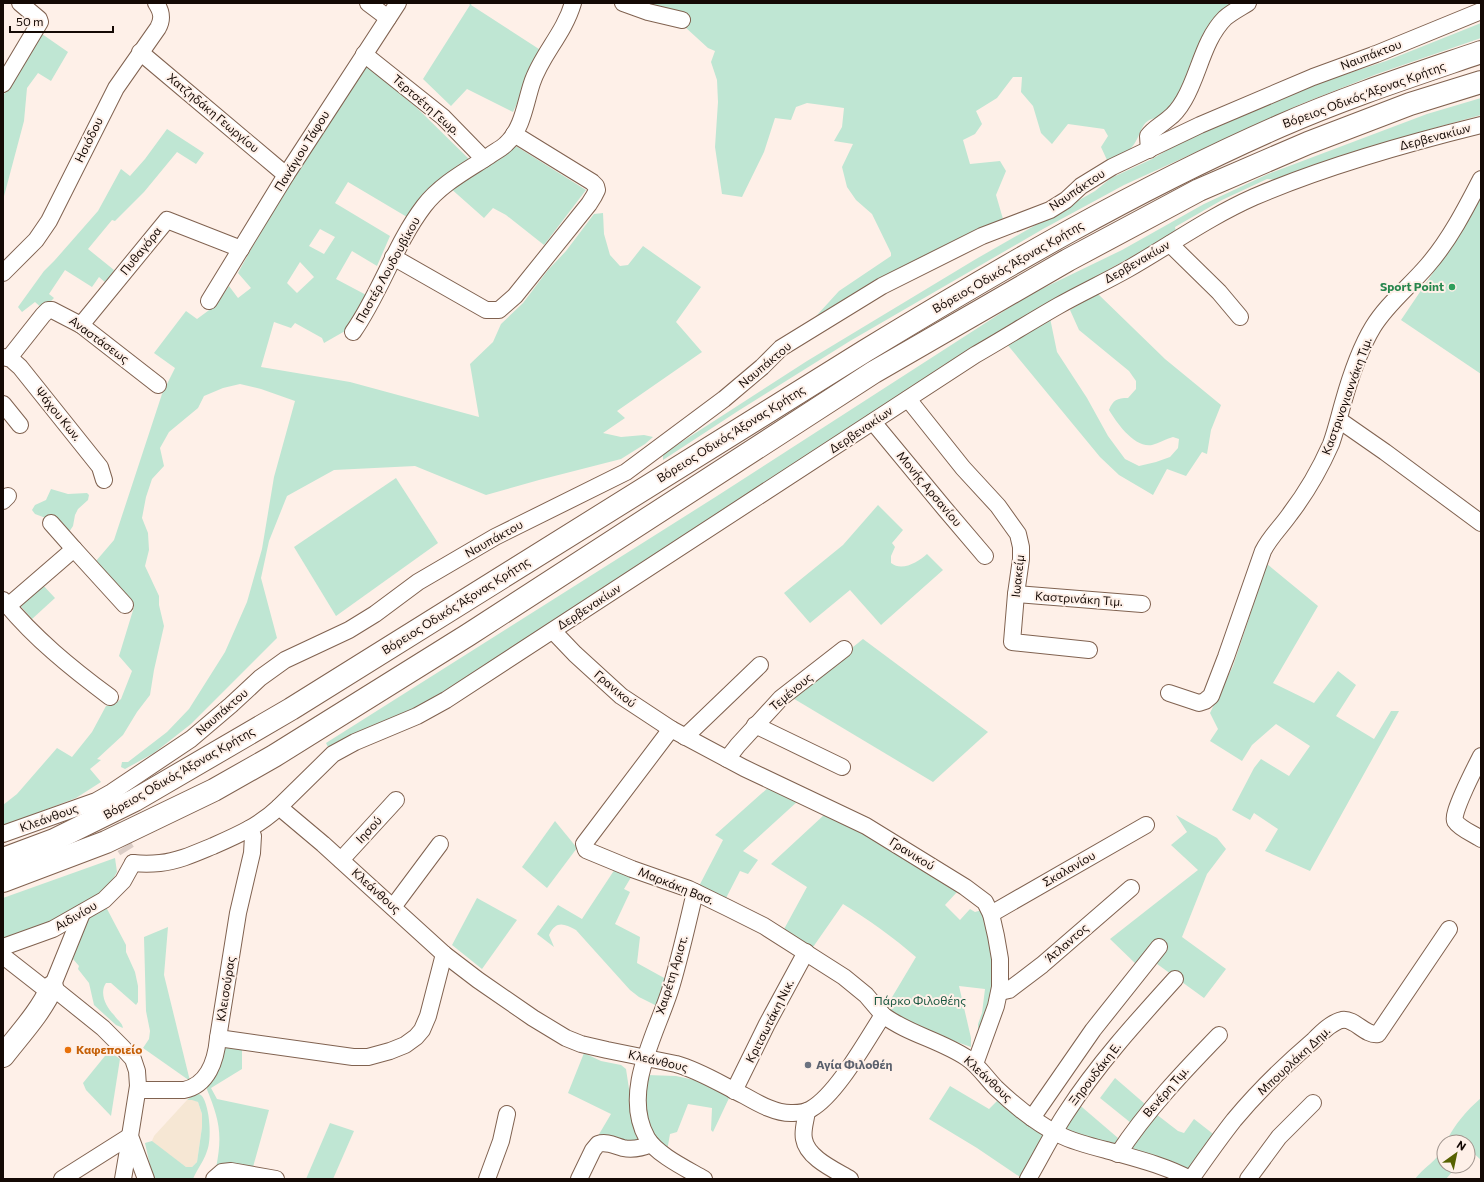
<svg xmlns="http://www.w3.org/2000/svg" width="1484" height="1182" viewBox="0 0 1484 1182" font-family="Commissioner,sans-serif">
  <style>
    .commercial { fill: #f6e7d4 }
    .green { fill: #bfe6d3; fill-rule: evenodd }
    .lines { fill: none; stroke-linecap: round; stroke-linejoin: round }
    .street-tunnel { stroke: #dbcdc6; stroke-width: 16; stroke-dasharray: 16 8; stroke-linecap: butt }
    .street-casing { stroke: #806250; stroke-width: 18 }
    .secondary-casing { stroke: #806250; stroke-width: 24 }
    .highway-casing { stroke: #806250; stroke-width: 24 }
    .street { stroke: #fff; stroke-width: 16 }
    .secondary { stroke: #fff; stroke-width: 22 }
    .highway { stroke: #fff; stroke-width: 22 }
    .leisure-dot { fill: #2e9e5b; stroke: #fef0e8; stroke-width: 1.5 }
    .food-dot { fill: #e8710a; stroke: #fef0e8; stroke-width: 1.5 }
    .worship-dot { fill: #6b7280; stroke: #fef0e8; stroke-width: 1.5 }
    .labels { text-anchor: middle; stroke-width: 4; stroke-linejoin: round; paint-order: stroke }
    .street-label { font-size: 12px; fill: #140904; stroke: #fef0e8 }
    .leisure-label { font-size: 12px; font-weight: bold; fill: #27864d; stroke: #fef0e8; text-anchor: end }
    .park-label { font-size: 12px; fill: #17563f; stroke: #fef0e8 }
    .food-label { font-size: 12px; font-weight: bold; fill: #c56008; stroke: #fef0e8; text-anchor: start }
    .worship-label { font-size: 12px; font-weight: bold; fill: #5b616d; stroke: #fef0e8; text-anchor: start }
  </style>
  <rect width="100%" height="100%" fill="#fef0e8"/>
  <polygon class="commercial" points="192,1099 198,1102 202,1114 202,1127 197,1162 192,1167 186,1167 160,1148 152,1141 154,1136 187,1100"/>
  <g class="green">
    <polygon points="468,3 472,3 471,5 542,51 513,112 467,89 451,106 423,79 470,5"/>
    <path d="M639,3H1238L1189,83L1162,118C1138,116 1143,138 1130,149C1124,154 1114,157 1107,160L1101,147L1108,136L1104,129L1068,124L1052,144L1041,133L1033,106L1021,92L1022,77H1013L997,98L976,111L982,124L975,134L963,140L970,164L1000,161L1006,171L996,195L1003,219C935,247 872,287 808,325L839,291L891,256V253L872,214L856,200L847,187L842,167L853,144L834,141L842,127L844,108L807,103L796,107L791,120L775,118L764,152L742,197L722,194L715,147L718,102L717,80L711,62L715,51L708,48L685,27L684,12Z"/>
    <polygon points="1481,23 1481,38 1377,74 1301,104 1124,185 1043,229 850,341 738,411 663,460 663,454 807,361 976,259 1095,191 1111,178 1152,159 1209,126 1310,86 1386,61"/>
    <polygon points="42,34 68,52 51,81 38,73 27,88 24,121 3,200 3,96"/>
    <path d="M367,66L416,107L471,161L423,195L407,217L348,182L335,203L390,236L377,266L352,251L336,279L370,297L355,319L345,331L324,343L322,338L295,323L291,328L274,322L261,367L350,382L479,417L470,364L493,342L501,324L523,303L548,270L566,251L594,214L603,213L604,234L610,255L620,266L628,265L643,246L701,287L676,322L702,352L617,411L625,418L603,433L621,437L644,435L653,437L645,444L621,459L539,480L486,495L415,466L334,470L287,496L269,541L261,578L277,638L191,724L154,753L125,769L121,767L122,762H128L167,732L189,709L225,652L247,602L262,549L274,477L295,401L261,389L240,384L223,388L204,396L198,408L169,432L160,448L164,466L152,479L146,497L142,518L148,533L149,550L145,566L159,596V605L164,626L154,670L150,695L137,712L123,735L97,759L101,760L90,769L101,782L76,798L3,826V805L17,794L57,748L72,757L92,732L106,706L115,704L121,699L132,671L119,656L134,607L96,561L114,540L162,394L175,368L154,353L186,311L197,319L216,305L229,286L238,298L251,288L238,273C277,201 322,133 367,66ZM320,229L335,237L324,254L309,246ZM300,262L314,277L297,293L287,283Z"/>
    <polygon points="1481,98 1481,115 1420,132 1282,180 1267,179 1222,200 1175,227 1176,232 1054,300 606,589 419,708 329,749 326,743 717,496 1029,295 1122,250 1204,204 1268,174 1427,114"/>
    <polygon points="167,129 204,153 196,164 177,152 144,192 115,221 112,220 88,249 114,270 106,283 99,277 92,287 65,270 49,294 54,298 43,309 35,302 22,312 18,307 44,271 55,260 98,211 121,169 130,176 145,159"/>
    <polygon points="511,143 586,190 544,245 506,215 493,208 484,218 449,187"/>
    <polygon points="1481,194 1481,374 1401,320 1445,255"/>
    <path d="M1097,293L1165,359L1221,405L1211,430L1207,454L1202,452L1186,476L1167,469L1153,495L1119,475L1100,457L1006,343L1050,318L1057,352L1087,398L1108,436L1125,459L1139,466L1156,462L1170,457L1178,448L1179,439L1173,437C1166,439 1159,443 1152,445C1134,448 1117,423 1109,410C1113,400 1117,398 1128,398L1136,389V381L1129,371L1079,330L1070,310Z"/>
    <polygon points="396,478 438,543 336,616 294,547"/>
    <polygon points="51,489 68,494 87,493 89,495 88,500 78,509 75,515 73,526 67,535 51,520 35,514 32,510 35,505 46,500"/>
    <path d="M878,505L903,530L892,543L895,547L891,556V563C902,572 918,562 927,554L943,570L881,625L850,590L810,623L784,593L843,545Z"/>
    <polygon points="1267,564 1318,606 1273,683 1314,703 1338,671 1356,685 1336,716 1374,739 1391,711 1399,711 1310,871 1265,851 1278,829 1254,813 1250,820 1232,810 1254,768 1261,759 1289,776 1310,746 1276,724 1252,745 1242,761 1210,741 1218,729 1210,713 1233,666"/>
    <polygon points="40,582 55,598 32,619 17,602"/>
    <polygon points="863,639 988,732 933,782 791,697"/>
    <polygon points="770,786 798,801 743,851 758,860 748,874 740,871 725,900 698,888 723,840 715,835"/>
    <path d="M824,815L868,836L920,867L957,892L945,905L960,920L970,909L975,912L982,910C987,927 994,949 994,967C995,991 988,1016 978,1038V1024L982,1013L985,989L959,986L971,1038V1047L928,1032L885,1009L916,957C893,937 869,920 843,904L811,950L783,931L807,887L771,864Z"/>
    <polygon points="1176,815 1217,838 1226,849 1207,874 1182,937 1226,969 1204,998 1153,961 1168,946 1160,939 1137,965 1110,939 1198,870 1171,845 1187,832"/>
    <polygon points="555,821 577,848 547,888 522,867"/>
    <polygon points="115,858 117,872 109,886 59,921 3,938 3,898"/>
    <path d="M615,869L633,874L624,889L630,892L615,924L640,937L637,963L666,979L657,1006L639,997L630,990L576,930C563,923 556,921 549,935L554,947L537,934L558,905L582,919Z"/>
    <polygon points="477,898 517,920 482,969 452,945"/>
    <path d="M106,907L126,945V952L135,972L138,986V1002L136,1005L111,983H106C99,993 106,1007 114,1015C117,1020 122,1022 123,1028L116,1025L94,1005L89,983L78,969L79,966L73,959C78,946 81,925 92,915C96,912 101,909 106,907Z"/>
    <polygon points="168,927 164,975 190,1081 143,1048 149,1039 150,1031 146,1011 144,937"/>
    <path d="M222,1043L242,1046V1069L211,1088L217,1099L269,1110L253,1167L224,1164L216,1168C223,1133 219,1119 206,1087L213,1074Z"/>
    <polygon points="109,1051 120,1059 111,1116 86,1090 83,1083"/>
    <polygon points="584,1053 601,1061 621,1065 626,1069 631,1102 643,1141 595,1141 611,1114 568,1093"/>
    <polygon points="647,1075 676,1076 699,1081 730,1096 713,1132 711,1130 712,1108 688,1104 677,1132 670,1134 667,1151 657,1143 646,1118 645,1093"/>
    <polygon points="1115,1078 1145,1104 1131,1123 1100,1098"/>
    <polygon points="950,1086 989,1109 1000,1098 1048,1135 1023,1179 977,1148 929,1119"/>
    <path d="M197,1093C198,1093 202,1096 202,1096C210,1107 212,1140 207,1151C204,1161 196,1171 193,1179H153L145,1143L152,1141L186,1167H192L197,1162L202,1127V1114L198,1102L192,1100H187L194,1094Z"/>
    <path d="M1481,1098V1160L1470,1150L1468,1152V1142H1446C1454,1125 1467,1110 1481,1098Z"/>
    <polygon points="1076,1102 1118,1138 1114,1147 1059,1129"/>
    <path d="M1156,1114L1178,1131L1184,1133L1194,1119L1217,1137L1190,1169C1179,1168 1136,1155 1131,1146Z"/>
    <polygon points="330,1123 354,1131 333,1179 306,1179"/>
    <path d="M1444,1147V1166H1457L1446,1179H1415C1424,1167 1438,1160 1444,1147Z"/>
  </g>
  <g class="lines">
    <polyline class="street-tunnel" points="99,806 127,851"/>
    <defs>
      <g id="street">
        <polyline points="368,3 388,18"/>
        <polyline points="623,3 648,12 682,20"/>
        <polyline points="140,52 286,175"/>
        <polyline points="364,54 443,117 484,159"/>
        <polyline points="3,84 40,22 39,19 20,3"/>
        <path d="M1149,150L1148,136C1153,129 1161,125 1168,119C1175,114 1180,107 1184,100C1199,75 1203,40 1225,18C1232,12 1240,8 1248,3"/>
        <polyline points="1170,244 1219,292 1240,317"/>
        <polyline points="393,257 486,310 499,310 515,296 589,204 594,196 597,190 596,186 592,182 514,134"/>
        <path d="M3,273L36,240L49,221L116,88L158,28C163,19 162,12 156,3"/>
        <polyline points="209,301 286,175 398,3"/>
        <polyline points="81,325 167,220 241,249"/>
        <path d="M353,332C381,292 395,244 424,206C441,184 466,171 489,156C494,152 501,149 506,144C523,128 525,104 532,83C541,55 564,34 573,3"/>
        <polyline points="3,357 11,359 20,367 100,467 104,480"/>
        <polyline points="9,358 43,315 48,310 52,310 81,325 158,385"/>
        <polyline points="908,399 963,468 998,506 1018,534 1021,547 1021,559 1016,594 1012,642 1089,650"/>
        <polyline points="3,404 20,425"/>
        <polyline points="1339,420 1385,452 1481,523"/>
        <polyline points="873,422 945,509 985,556"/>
        <polyline points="3,501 8,496"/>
        <polyline points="51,523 74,549"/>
        <polyline points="1016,594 1142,604"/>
        <path d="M3,600C34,638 71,668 110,697"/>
        <polyline points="8,606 74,549 125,605"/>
        <polyline points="553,631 575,654 621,696 671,729 744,768 866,826 965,887 985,902 991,914 996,936 1000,959 1000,987 996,1006 975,1064"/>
        <path d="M1169,693L1199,703L1205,701L1211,696L1226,657L1263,551C1270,537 1281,527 1290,514C1306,493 1320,469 1331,444C1336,430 1339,417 1343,403C1350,378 1359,350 1373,327C1387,304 1409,287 1427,266C1449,241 1466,208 1481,179"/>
        <polyline points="755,725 842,767"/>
        <polyline points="671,729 584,844 586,850 632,869 689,889 728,908 764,926 844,977 866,995 883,1015"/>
        <polyline points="685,737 760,665"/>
        <path d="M1481,756C1476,766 1451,814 1455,821C1460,829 1474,834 1481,839"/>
        <polyline points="727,759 738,745 781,698 844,649"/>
        <path d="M279,807L333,754L355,742L417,716L446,700L975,355C1003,339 1030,322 1058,306C1081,293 1105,282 1128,269C1170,245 1209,217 1254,197C1326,166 1404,144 1481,125"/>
        <polyline points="3,834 96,801 112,792 191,739 231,705 260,678 285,660 349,630 375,614 418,582 495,537 626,472 724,399 762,367 781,348 882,286 982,236 1050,210 1066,200 1081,186 1112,167 1200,125 1313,77 1376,54 1481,11"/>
        <polyline points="341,860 396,800"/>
        <path d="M133,863C142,864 151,864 160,863C179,861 196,853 213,846C238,835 259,826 279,807L323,844L444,954L478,980L533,1018L566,1038L581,1044L607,1050L676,1064C701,1071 722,1085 745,1096C759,1104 777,1114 793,1113C799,1113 806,1112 811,1109C837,1094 866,1041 883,1015C908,1034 940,1040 967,1058C979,1066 986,1078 996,1088C1015,1106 1037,1124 1060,1135C1074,1142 1090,1146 1106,1150C1134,1158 1164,1165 1190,1179"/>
        <path d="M695,892C688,922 681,953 672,984C659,1030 620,1090 647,1138C657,1155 687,1169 704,1179"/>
        <polyline points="393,907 440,844"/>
        <polyline points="82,913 52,987 103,1028 122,1047 133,1059 137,1071 138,1086 130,1136 146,1179"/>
        <polyline points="991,914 1146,825"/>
        <polyline points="3,947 53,929 104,900 123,881 133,863"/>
        <polyline points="3,956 49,992"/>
        <polyline points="1000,992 1009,990 1042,965 1131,888"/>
        <polyline points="218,1038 353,1057 368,1057 390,1051 405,1045 416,1037 422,1030 428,1016 444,954"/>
        <path d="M138,1090H184C208,1085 216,1060 218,1038L238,913L252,853L253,836L249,829"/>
        <polyline points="734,1091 767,1024 806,952"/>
        <path d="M807,1111C806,1120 802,1130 804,1139C807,1158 835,1170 850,1179"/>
        <polyline points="1032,1118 1093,1030 1159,947"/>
        <path d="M1118,1154C1147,1110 1183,1072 1219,1035"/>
        <polyline points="62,1179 130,1136"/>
        <polyline points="123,1179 130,1138"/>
        <polyline points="214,1179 222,1172 231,1171 276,1179"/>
        <polyline points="487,1179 501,1141 507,1114"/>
        <path d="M579,1179L593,1150L598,1144C607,1141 615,1146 623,1148C633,1150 642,1148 651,1144"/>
        <path d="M1028,1179C1041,1157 1052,1134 1066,1113C1097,1065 1136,1022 1175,979"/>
        <path d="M1191,1179C1205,1159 1219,1139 1234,1120C1258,1091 1286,1064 1314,1040C1321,1033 1332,1022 1342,1020C1355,1018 1365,1036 1378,1034L1449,929"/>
        <polyline points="1248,1179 1279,1137 1313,1103"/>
      </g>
      <path id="secondary" d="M3,1056C20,1034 40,1013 52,987"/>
      <g id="highway">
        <path d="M3,859L54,840L135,800L291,709L865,351C1000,269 1136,189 1280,126C1346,97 1414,75 1481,52"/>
        <polyline points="3,881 106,842 214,790 274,756 468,635 874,372 1068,260 1199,190 1308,143 1410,104 1481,82"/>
      </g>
    </defs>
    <use href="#street" class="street-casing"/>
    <use href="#secondary" class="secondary-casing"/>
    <use href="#highway" class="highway-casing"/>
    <use href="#street" class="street"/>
    <use href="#secondary" class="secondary"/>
    <use href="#highway" class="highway"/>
  </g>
  <circle class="leisure-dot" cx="1452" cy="287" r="4"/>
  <circle class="food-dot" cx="68" cy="1050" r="4"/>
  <circle class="worship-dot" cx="808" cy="1065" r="4"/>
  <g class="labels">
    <g class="street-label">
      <text transform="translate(1371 55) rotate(-21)" y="4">Ναυπάκτου</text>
      <text transform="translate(1364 95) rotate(-20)" y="4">Βόρειος Οδικός Άξονας Κρήτης</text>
      <text transform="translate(426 105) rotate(41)" y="4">Τερτσέτη Γεωρ.</text>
      <text transform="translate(213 113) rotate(40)" y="4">Χατζηδάκη Γεωργίου</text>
      <text transform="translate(1435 137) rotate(-15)" y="4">Δερβενακίων</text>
      <text transform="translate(89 140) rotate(-64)" y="4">Ησιόδου</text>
      <text transform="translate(302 151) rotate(-58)" y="4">Πανάγιου Τάφου</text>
      <text transform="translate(1077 190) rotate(-34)" y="4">Ναυπάκτου</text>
      <text transform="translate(141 251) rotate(-51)" y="4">Πυθαγόρα</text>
      <text transform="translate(1137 262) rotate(-30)" y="4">Δερβενακίων</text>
      <text transform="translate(1008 267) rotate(-30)" y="4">Βόρειος Οδικός Άξονας Κρήτης</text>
      <text transform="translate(388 270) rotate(-61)" y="4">Παστέρ Λουδουβίκου</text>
      <text transform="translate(99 340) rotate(36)" y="4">Αναστάσεως</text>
      <text transform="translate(765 365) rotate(-40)" y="4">Ναυπάκτου</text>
      <text transform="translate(1347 396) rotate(-70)" y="4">Καστρινογιαννάκη Τιμ.</text>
      <text transform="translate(58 414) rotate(51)" y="4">Ψάχου Κων.</text>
      <text transform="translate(861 430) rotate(-34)" y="4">Δερβενακίων</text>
      <text transform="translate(731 434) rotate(-32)" y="4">Βόρειος Οδικός Άξονας Κρήτης</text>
      <text transform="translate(929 489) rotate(50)" y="4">Μονής Αρσανίου</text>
      <text transform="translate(494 539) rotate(-29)" y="4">Ναυπάκτου</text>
      <text transform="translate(1018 576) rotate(-84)" y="4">Ιωακείμ</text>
      <text transform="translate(1079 599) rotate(4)" y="4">Καστρινάκη Τιμ.</text>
      <text transform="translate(456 606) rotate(-32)" y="4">Βόρειος Οδικός Άξονας Κρήτης</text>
      <text transform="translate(589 607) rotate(-33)" y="4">Δερβενακίων</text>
      <text transform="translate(615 689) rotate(40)" y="4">Γρανικού</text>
      <text transform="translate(791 692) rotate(-40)" y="4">Τεμένους</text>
      <text transform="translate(222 712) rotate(-41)" y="4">Ναυπάκτου</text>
      <text transform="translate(179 773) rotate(-30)" y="4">Βόρειος Οδικός Άξονας Κρήτης</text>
      <text transform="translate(49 818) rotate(-20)" y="4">Κλεάνθους</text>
      <text transform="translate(369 830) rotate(-47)" y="4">Ιησού</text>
      <text transform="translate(912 854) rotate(32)" y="4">Γρανικού</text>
      <text transform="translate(1069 869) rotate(-30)" y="4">Σκαλανίου</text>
      <text transform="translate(676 886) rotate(22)" y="4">Μαρκάκη Βασ.</text>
      <text transform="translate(376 891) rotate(42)" y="4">Κλεάνθους</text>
      <text transform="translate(76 916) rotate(-30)" y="4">Αιδινίου</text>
      <text transform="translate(1067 943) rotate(-41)" y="4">Άτλαντος</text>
      <text transform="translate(672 975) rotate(-73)" y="4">Χαιρέτη Αριστ.</text>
      <text transform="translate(226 989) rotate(-81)" y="4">Κλεισούρας</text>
      <text transform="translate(770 1021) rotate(-63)" y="4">Κριτσωτάκη Νικ.</text>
      <text transform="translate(658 1061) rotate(13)" y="4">Κλεάνθους</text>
      <text transform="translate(1294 1061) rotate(-43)" y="4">Μπουρλάκη Δημ.</text>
      <text transform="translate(1095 1074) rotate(-52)" y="4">Ξηρουδάκη Ε.</text>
      <text transform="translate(988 1079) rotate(43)" y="4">Κλεάνθους</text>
      <text transform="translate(1166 1092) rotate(-49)" y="4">Βενέρη Τιμ.</text>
    </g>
    <g class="leisure-label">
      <text x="1444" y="291">Sport Point</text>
    </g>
    <g class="park-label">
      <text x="920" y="1005">Πάρκο Φιλοθέης</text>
    </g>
    <g class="food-label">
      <text x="76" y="1054">Καφεποιείο</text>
    </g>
    <g class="worship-label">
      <text x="816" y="1069">Αγία Φιλοθέη</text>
    </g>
  </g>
  <rect width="1484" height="1182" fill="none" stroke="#140904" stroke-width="8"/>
  <g transform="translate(1456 1154) rotate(33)"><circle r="19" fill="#fef0e8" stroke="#a0948d"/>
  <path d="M0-3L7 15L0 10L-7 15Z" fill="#576100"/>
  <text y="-6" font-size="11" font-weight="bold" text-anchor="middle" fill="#140904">N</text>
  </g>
  <path d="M10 26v6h103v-6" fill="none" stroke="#140904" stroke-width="2"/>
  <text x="16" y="26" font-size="12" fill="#140904" stroke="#fef0e8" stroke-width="3" paint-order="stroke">50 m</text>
</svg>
